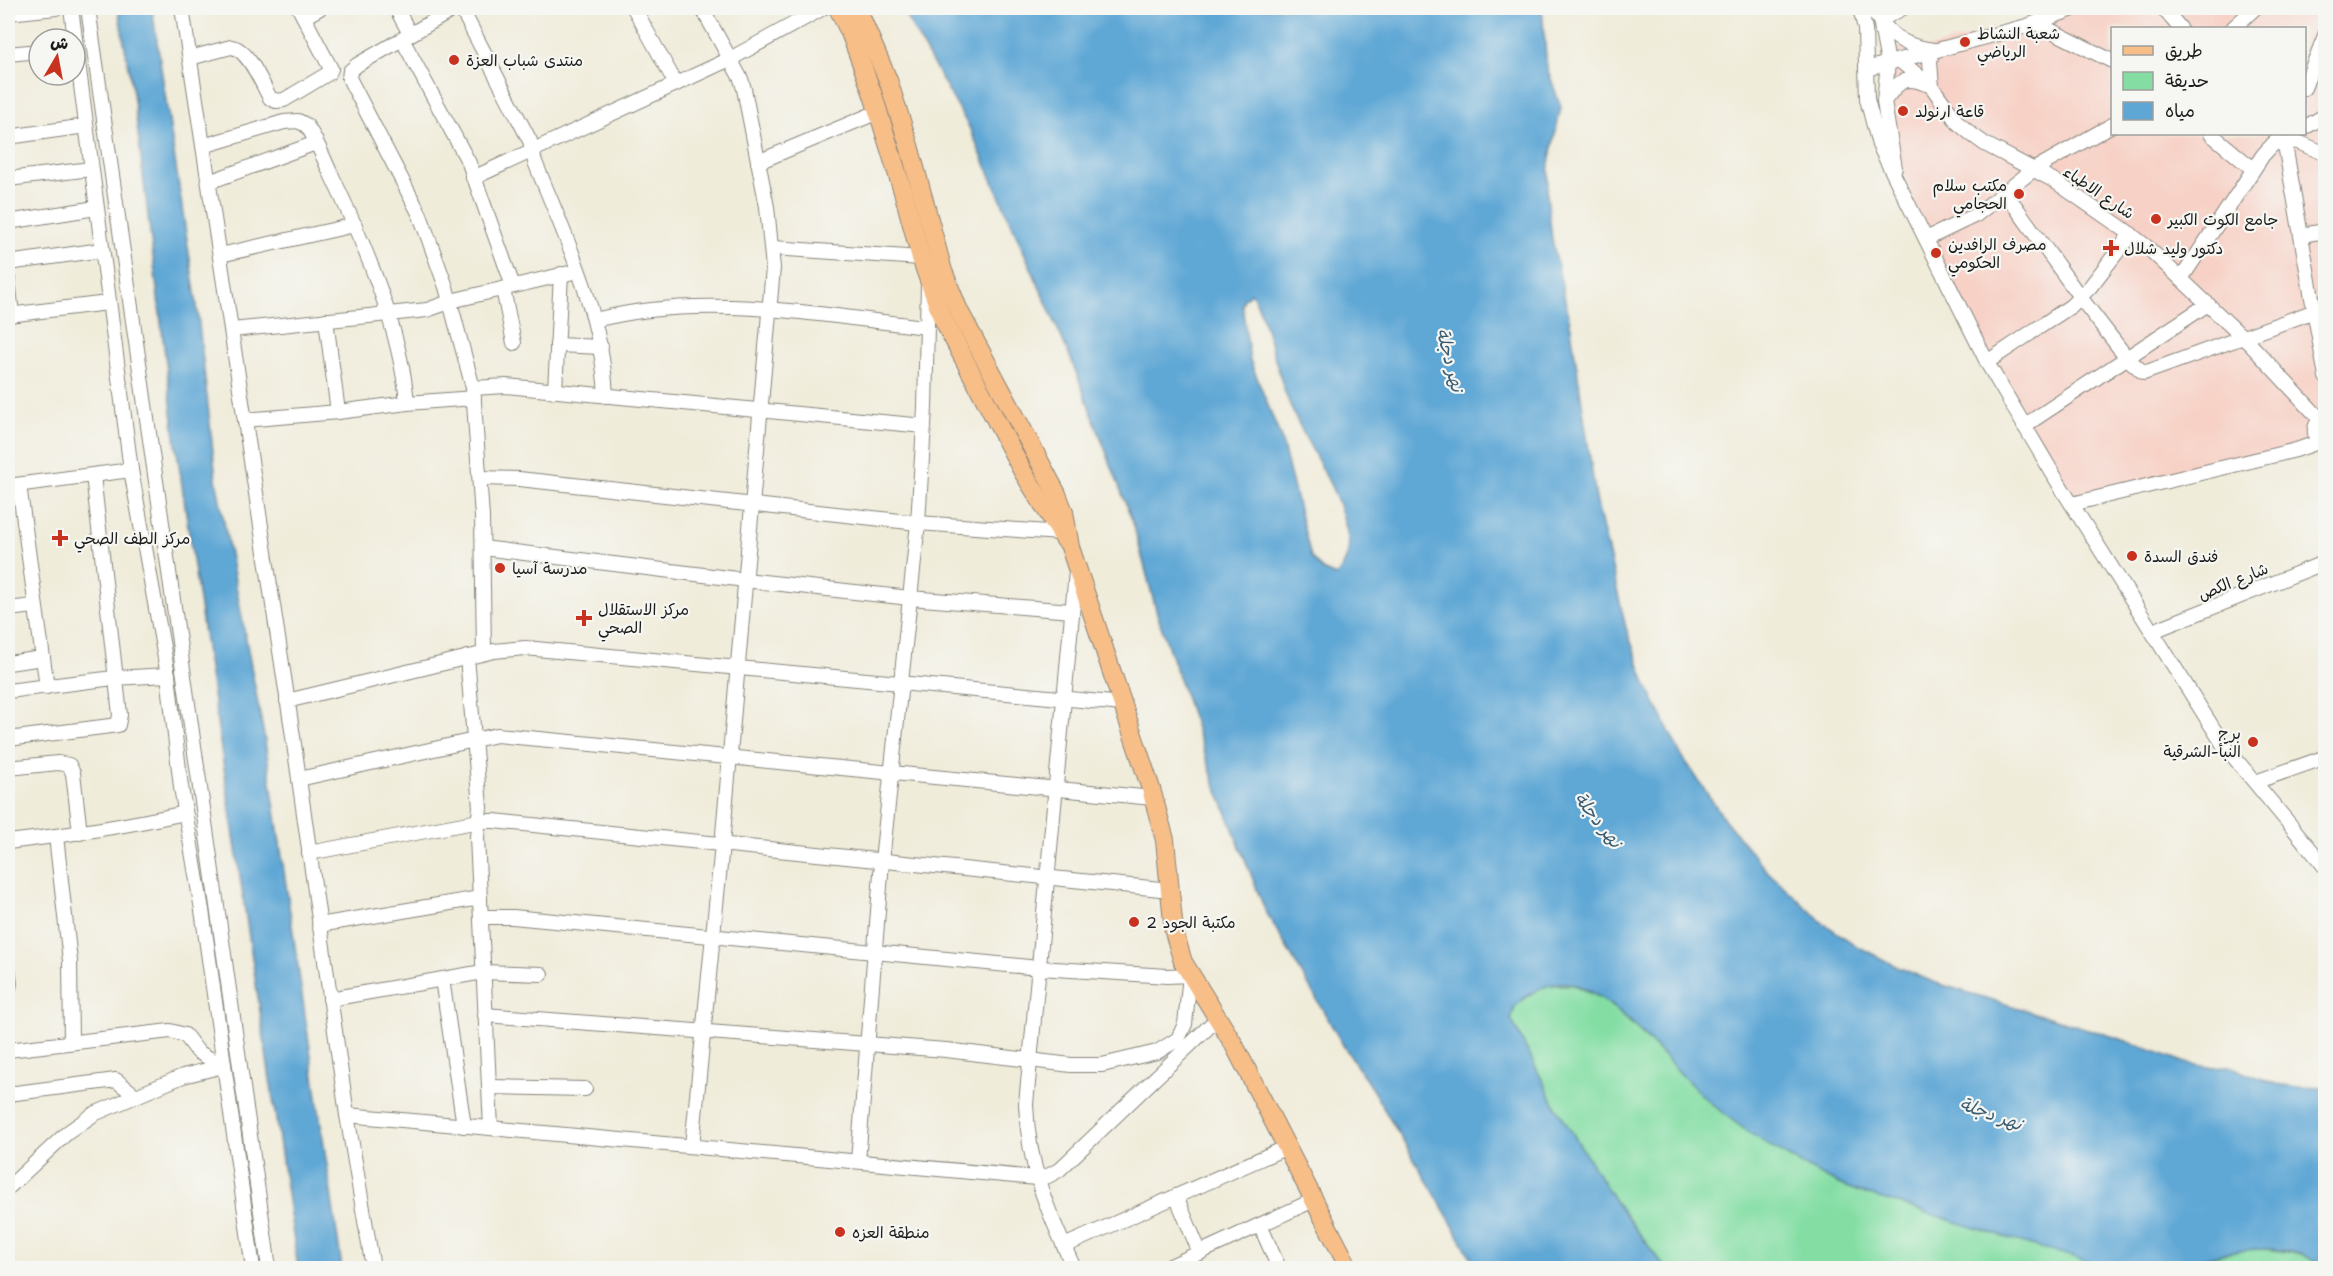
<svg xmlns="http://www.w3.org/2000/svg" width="2333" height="1276" viewBox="0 0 2333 1276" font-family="'Shantell Sans','Playpen Sans Arabic',sans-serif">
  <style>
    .built { fill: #f7d1c6; fill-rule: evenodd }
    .green { fill: #84dea4; stroke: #507d60; stroke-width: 1.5 }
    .water { fill: #5ea7d5; stroke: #3d6278; stroke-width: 1.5; fill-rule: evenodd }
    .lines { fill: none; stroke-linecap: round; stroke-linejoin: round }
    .minor-casing { stroke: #86847b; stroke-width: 16 }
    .major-casing { stroke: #86847b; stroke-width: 20 }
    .minor { stroke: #fff; stroke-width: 14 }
    .major { stroke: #f7be88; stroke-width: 18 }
    .poi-dot { fill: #c8321e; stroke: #f6f6f2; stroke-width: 2 }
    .labels { text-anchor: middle; stroke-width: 4.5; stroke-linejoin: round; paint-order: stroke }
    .poi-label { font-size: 16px; fill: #1c1c1c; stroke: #f6f6f2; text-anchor: start }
    .street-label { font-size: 16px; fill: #1c1c1c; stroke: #f6f6f2 }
    .water-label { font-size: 18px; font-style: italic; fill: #3a5b6f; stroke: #f6f6f2 }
  </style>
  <rect width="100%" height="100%" fill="#f6f6f2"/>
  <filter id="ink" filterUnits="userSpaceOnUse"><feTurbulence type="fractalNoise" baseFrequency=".0167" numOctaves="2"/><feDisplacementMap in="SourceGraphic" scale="12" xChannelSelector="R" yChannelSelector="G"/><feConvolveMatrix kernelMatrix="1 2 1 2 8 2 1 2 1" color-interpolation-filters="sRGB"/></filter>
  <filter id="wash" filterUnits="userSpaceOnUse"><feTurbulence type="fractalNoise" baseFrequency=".008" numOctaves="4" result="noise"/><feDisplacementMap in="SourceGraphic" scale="24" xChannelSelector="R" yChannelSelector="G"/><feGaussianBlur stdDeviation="1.35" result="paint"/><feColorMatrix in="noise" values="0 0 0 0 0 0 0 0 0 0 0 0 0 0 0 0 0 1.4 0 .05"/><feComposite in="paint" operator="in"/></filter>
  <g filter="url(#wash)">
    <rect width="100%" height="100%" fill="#f0ecda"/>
    <path class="built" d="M2073,8H2325V438L2072,504L1987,362L1924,229L1887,125L1886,46L1922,50ZM2112,28H2304V134H2112Z"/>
    <g class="green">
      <polygon points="1544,985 1574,985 1605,1000 1638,1030 1706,1099 1750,1133 1797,1162 1841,1185 2001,1236 2117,1268 1665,1268 1615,1201 1556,1107 1511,1019 1515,1006"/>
      <path d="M2254,1248C2278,1250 2305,1253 2326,1266L2325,1268H2153Z"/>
    </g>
    <g class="water">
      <polygon points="118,8 152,8 197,306 216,479 265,741 342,1268 298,1268 176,445 133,93"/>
      <path d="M901,8H1542L1547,68L1561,107L1549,163L1547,195L1552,239L1571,328L1596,499L1626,628L1647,686L1680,753L1725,820L1766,870L1822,922L1857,946L1898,967L1933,982L2121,1039L2186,1063L2208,1067L2229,1066L2276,1084L2298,1087L2325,1088V1266C2256,1223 2188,1276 2117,1268C2092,1265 2067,1254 2042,1248C1996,1235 1950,1220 1903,1205C1881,1198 1856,1193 1835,1182C1789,1159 1743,1132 1705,1098C1667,1064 1624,1002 1576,985C1554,978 1530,992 1515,1006L1511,1019L1556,1107L1615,1201L1665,1268H1477L1433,1191L1372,1089L1343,1045L1265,910L1214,781L1158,617L1133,523L1071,359L969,127ZM1251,293C1263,308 1277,370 1285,392C1302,442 1340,486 1348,538C1351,551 1344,567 1336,576L1322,570L1311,557L1281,438L1250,360L1242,305L1244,299Z"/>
    </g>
  </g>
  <g filter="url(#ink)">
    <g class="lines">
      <defs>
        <g id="minor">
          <polyline points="71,8 131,470 168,675 181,787 202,910 253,1268"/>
          <polyline points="88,8 269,1268"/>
          <polyline points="182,8 291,723 347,1115 373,1268"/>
          <polyline points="396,8 410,34"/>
          <polyline points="456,8 357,65 350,71 349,78 420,215 446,287 473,388 482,517 484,653"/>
          <path d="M461,8L530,141L535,162C566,238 602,313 606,396"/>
          <polyline points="634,8 676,84"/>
          <polyline points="1860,8 1865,29 1867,99 1879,145 1989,366 2059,484 2223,744 2326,868"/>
          <path d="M1870,8C1890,34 1900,46 1933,50L1930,61L1932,87"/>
          <polyline points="2163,8 2180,28"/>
          <polyline points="8,13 56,8"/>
          <polyline points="304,17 320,8"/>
          <polyline points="1880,20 1888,63 1884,101 1886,115 1895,168"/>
          <polyline points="1880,20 1903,8"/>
          <polyline points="2036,23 2112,61"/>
          <polyline points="2233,28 2255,8"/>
          <polyline points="402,39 469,163 513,286"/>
          <polyline points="8,54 39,51"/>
          <path d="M190,58L231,47C248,48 262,84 270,98L276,101L284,100L329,73L331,69L299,8"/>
          <polyline points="1899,60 1932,87 1958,123 1971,134 1985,144 2053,180 2125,230 2147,247 2251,345 2320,419"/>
          <polyline points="1866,69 2027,26 2076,8"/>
          <polyline points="2304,88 2326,33"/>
          <path d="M1884,101C1898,83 1903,74 1926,84"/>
          <polyline points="2304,128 2326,115"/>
          <polyline points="2211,134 2253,169"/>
          <polyline points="8,137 86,126"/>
          <polyline points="2293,140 2326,154"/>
          <polyline points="2278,142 2283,145 2290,143 2295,134"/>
          <polyline points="2285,145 2326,377"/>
          <path d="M203,146L284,122L298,121L306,125C317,139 323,158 331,174C363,241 401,329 407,403L338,412L245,420"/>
          <polyline points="758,162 878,112"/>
          <polyline points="473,178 730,59 823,8"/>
          <polyline points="8,179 91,169"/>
          <polyline points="209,182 316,143"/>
          <polyline points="2005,192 2080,297 2127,358 2144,373 2326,307"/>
          <polyline points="8,222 96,208"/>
          <polyline points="2301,235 2326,231"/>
          <polyline points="1926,239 1976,215 2033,170 2112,125"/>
          <polyline points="773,248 921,258"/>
          <polyline points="220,255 355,225"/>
          <polyline points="8,263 102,250"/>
          <polyline points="8,279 12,315"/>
          <polyline points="2181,279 2263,155 2276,141"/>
          <polyline points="503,289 514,343"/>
          <polyline points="8,315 108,303"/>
          <polyline points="326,320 338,412"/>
          <path d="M595,320C704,292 817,315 926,327"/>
          <polyline points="232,330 427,310 455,300 578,271"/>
          <polyline points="557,345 601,347"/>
          <polyline points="1987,362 2071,306 2090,287 2131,234"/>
          <polyline points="473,388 506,386 924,426"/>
          <polyline points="555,391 561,274"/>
          <polyline points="407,403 474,398"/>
          <path d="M2326,416C2311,423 2311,439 2326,446"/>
          <polyline points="2024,426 2208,304"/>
          <polyline points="480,478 519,479 918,523 1061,533"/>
          <polyline points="19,485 47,687"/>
          <polyline points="8,486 131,470"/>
          <polyline points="2072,504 2296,450 2319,442"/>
          <polyline points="483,548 745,580 910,598 1072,611"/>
          <polyline points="8,609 34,606"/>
          <polyline points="2153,631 2326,562"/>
          <polyline points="467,657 480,807 477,837 491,1128"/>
          <polyline points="8,663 43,658"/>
          <polyline points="8,691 114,678 168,675"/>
          <polyline points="287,701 494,651 525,648 1123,704"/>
          <polyline points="8,739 118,725 120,715 93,475"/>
          <polyline points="8,768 58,763 69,765 73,773 80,833"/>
          <polyline points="299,779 497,735 1153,798"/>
          <polyline points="2255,782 2326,757"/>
          <polyline points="56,836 70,961 71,1042"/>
          <path d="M8,842C67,835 126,826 185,813"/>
          <polyline points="309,853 479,821 494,821 1170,890"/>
          <polyline points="481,917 513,917 1039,968 1167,976 1190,975 1185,1024 1178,1039 1157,1052 1102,1065 1071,1065 946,1050 485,1015"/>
          <polyline points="319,925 480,898"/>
          <polyline points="8,968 10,984 8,990"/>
          <polyline points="442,979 464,1126"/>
          <polyline points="330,999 483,972 541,974"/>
          <polyline points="8,1050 170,1031 185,1035 198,1052 223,1066"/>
          <polyline points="489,1087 585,1089"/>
          <polyline points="8,1094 116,1080 136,1096"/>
          <polyline points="347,1115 1037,1178 1048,1176 1059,1170 1218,1018"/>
          <polyline points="692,1146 722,845 773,268 767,207 744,89 741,79 702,8"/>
          <polyline points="858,1161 882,861 918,523 925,408 928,284"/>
          <polyline points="8,1188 67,1133 94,1114 183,1076 223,1066"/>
          <polyline points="1176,1196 1200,1253"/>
          <polyline points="1260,1225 1279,1268"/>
          <polyline points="1064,1246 1287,1147"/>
          <path d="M1074,1268C1048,1212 1028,1168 1026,1104L1076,572"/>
          <polyline points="1166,1268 1314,1200"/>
        </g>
        <g id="major">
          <polyline points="838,8 851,35 873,95 904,195 921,258 942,317 1023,472 1065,540"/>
          <polyline points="857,8 888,80 910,149 943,271 959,311 1057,494 1064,512 1070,547 1151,789 1165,840 1174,932 1183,962 1233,1043 1349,1268"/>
        </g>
      </defs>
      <use href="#minor" class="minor-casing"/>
      <use href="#major" class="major-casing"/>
      <use href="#minor" class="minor"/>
      <use href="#major" class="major"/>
    </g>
  </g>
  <g class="poi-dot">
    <circle cx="1965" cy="42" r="6"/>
    <circle cx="454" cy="60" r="6"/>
    <circle cx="1903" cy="111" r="6"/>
    <circle cx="2019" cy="194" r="6"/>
    <circle cx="2156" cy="219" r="6"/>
    <path d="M2108 239h6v6h6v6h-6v6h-6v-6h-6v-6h6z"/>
    <circle cx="1936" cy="253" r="6"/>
    <path d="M57 529h6v6h6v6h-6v6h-6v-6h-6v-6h6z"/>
    <circle cx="2132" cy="556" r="6"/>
    <circle cx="500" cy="568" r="6"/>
    <path d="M581 609h6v6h6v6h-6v6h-6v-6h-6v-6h6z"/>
    <circle cx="2253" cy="742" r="6"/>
    <circle cx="1134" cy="922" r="6"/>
    <circle cx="840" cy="1232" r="6"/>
  </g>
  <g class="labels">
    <g class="poi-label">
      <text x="1977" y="39">شعبة النشاط<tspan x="1977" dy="18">الرياضي</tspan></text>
      <text x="466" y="66">منتدى شباب العزة</text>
      <text x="1915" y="117">قاعة ارنولد</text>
      <text x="2007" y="191" text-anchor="end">مكتب سلام<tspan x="2007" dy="18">الحجامي</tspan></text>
      <text x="2168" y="225">جامع الكوت الكبير</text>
      <text x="1948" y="250">مصرف الرافدين<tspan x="1948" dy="18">الحكومي</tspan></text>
      <text x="2124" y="254">دكتور وليد شلال</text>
      <text x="74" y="544">مركز الطف الصحي</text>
      <text x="2144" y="562">فندق السدة</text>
      <text x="512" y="574">مدرسة آسيا</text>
      <text x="598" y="615">مركز الاستقلال<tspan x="598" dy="18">الصحي</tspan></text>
      <text x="2241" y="739" text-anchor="end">برج<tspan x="2241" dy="18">النبأ-الشرقية</tspan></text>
      <text x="1146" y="928">مكتبة الجود 2</text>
      <text x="852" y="1238">منطقة العزه</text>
    </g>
    <g class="street-label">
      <text transform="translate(2099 192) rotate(34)" y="6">شارع الاطباء</text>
      <text transform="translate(2233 581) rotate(-22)" y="6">شارع الكص</text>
    </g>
    <g class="water-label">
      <text transform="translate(1450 360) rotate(76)" y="6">نهر دجلة</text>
      <text transform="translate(1598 820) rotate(52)" y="6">نهر دجلة</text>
      <text transform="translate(1991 1114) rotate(20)" y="6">نهر دجلة</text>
    </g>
  </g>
  <rect width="2333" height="1276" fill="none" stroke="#f6f6f2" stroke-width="30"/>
  <rect x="2111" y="27" width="195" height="108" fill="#f6f6f2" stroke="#9f9f9c" stroke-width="1.5"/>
  <rect x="2123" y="46" width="30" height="9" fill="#f7be88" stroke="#9f9f9c" stroke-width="1.5"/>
  <text x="2165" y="57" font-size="18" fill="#1c1c1c">طريق</text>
  <rect x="2123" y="72" width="30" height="18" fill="#84dea4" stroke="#9f9f9c" stroke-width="1.5"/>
  <text x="2165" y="87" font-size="18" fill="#1c1c1c">حديقة</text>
  <rect x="2123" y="102" width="30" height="18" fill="#5ea7d5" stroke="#9f9f9c" stroke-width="1.5"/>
  <text x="2165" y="117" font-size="18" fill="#1c1c1c">مياه</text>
  <g transform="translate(57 57) rotate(10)"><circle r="28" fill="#f6f6f2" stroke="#9f9f9c" stroke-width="1.5"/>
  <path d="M0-4.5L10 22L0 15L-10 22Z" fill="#c8321e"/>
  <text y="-9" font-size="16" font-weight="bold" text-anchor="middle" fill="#1c1c1c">ش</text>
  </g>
</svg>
